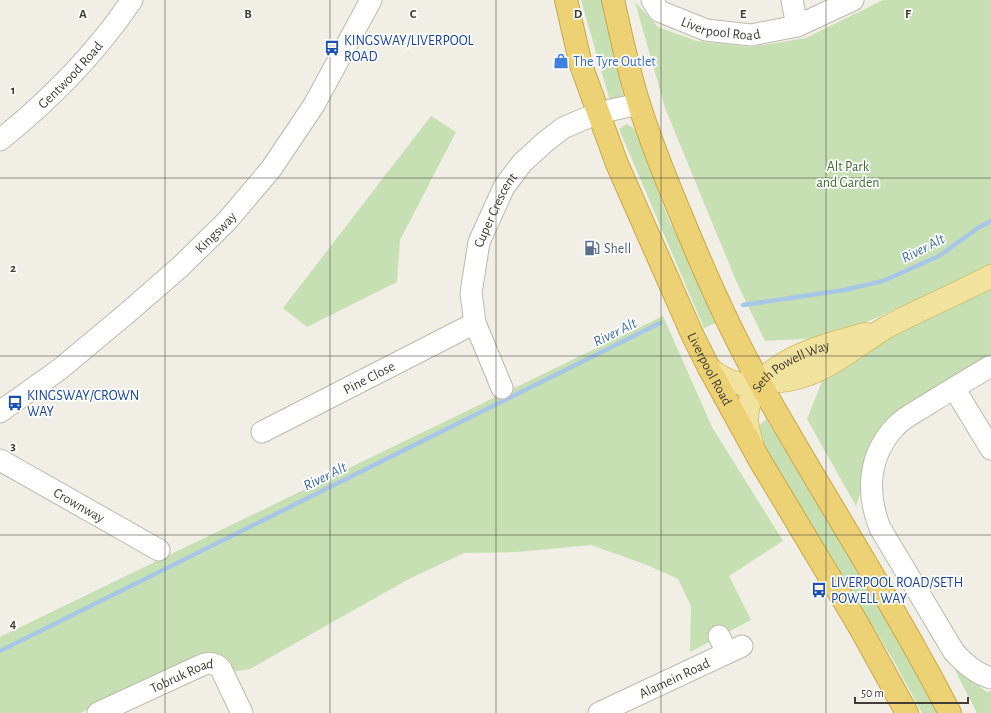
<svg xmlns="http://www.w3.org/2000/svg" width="991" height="713" viewBox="0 0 991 713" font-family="'Alegreya Sans',sans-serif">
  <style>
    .green { fill: #c6e0b3 }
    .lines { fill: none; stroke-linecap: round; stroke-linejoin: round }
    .stream { stroke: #a8c6e6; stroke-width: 4.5 }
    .minor-casing { stroke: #bdb9ac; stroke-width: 23 }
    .major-casing { stroke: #d4c170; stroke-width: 24 }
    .highway-casing { stroke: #c9a846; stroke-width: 24 }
    .minor { stroke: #fff; stroke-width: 21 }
    .major { stroke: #f1e39d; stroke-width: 22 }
    .highway { stroke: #ecd175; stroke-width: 22 }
    .grid { fill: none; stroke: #423e36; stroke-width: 1; stroke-opacity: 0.55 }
    .labels { text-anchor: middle; stroke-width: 3.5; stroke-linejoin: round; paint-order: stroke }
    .street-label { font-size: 14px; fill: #423e36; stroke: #fff }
    .transit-label { font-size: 14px; fill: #164399; stroke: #fff; text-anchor: start }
    .shop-label { font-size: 14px; fill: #366cbe; stroke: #fff; text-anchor: start }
    .park-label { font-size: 14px; fill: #406c30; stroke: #fff }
    .service-label { font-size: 14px; fill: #4e5e75; stroke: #fff; text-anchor: start }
    .water-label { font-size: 15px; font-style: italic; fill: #3d6ba0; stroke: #fff }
    .grid-label { font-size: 13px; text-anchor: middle; font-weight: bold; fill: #423e36; stroke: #fff; stroke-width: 3.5; stroke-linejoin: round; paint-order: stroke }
  </style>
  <rect width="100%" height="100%" fill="#f0eee5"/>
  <g class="green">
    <polygon points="581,0 602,0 612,42 623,96 621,102 610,101"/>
    <polygon points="883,0 991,0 991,266 834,337 765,341 737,283 665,108 635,2 658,27 697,41 751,47 806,38"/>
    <polygon points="431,116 456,132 400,240 397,282 307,327 283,308"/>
    <polygon points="627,124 636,130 667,216 725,334 716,323 704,328 619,129"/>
    <polygon points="991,276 991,361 895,422 862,488 856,506 807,419 823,379"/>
    <polygon points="663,316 712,427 783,541 729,576 751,620 690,652 691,606 678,579 647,565 591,545 517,552 464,553 409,579 329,624 250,669 231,672 202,657 80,713 0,713 0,637"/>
    <polygon points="766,419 859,570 938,713 922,713 896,665 764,445 758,427"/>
    <polygon points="955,670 987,692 991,691 991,713 977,713"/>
  </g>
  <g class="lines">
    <g class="stream">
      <polyline points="743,305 844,290 883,281 939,256 978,228 991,221"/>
      <polyline points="0,651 660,323"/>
    </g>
    <defs>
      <g id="minor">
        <path id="s1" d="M652,0L659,11L706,30L751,35L797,26L853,0"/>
        <polyline points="792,0 797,26"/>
        <path id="s2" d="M0,140C50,100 96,53 132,0"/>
        <path d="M991,366C969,379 947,392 925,406C915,412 903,418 895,427C868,456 866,493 880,528L954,652C964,663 976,674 991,678"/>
        <path id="s3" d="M502,388L475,323L471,293L479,242L504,187L522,163L545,142L563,128L598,113L639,104"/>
        <polyline points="954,388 991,449"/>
        <path id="s4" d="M0,412L60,369L126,314L180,267L227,221L271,169L314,105L371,0"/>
        <path id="s5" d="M262,432L475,323"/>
        <path id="s6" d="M0,460L159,550"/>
        <polyline points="719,636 727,653"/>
        <path id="s7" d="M98,713L202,665C209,662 216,663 221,669L242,713"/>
        <path id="s8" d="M599,713L742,646"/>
      </g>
      <g id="major">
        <path d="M709,368C731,386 744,386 771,382C784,381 797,379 809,374C838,363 861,342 887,327C921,309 957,294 991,276"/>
        <path id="s9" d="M752,444C750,436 747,428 747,420C747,363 821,346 865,334"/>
      </g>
      <g id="highway">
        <path id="s10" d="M566,0L581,65L617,164L693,336L709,368L759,459L859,626L907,713"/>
        <path d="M613,0C621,35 628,70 639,104C651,143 667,182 683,220C706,276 731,333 761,385C823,495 892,601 950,713"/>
      </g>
    </defs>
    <use href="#minor" class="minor-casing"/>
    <use href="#major" class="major-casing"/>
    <use href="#highway" class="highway-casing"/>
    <use href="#minor" class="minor"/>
    <use href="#major" class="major"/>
    <use href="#highway" class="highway"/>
  </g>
  <path class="grid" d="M165,0V713M330,0V713M496,0V713M661,0V713M826,0V713M0,178H991M0,356H991M0,535H991"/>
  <defs>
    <symbol id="bus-bare" viewBox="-9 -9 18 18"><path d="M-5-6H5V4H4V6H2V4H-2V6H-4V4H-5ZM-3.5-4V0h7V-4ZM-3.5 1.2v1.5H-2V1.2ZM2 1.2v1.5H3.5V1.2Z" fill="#1a4fb4" stroke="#fff" stroke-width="2.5" paint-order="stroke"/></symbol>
    <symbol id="shop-bare" viewBox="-9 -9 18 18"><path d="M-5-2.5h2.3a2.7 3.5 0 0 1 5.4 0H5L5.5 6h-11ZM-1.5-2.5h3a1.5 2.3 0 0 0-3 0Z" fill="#3f7fe0" stroke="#fff" stroke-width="2.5" paint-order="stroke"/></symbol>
    <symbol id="fuel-bare" viewBox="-9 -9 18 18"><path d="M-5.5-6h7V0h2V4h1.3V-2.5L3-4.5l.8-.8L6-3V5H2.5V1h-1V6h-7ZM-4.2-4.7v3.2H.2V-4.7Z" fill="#5c6f8a" stroke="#fff" stroke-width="2.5" paint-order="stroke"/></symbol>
  </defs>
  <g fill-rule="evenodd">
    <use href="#bus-bare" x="321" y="37" width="22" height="22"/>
    <use href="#shop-bare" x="550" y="50" width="22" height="22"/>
    <use href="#fuel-bare" x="581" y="237" width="22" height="22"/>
    <use href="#bus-bare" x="4" y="392" width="22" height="22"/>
    <use href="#bus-bare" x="808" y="579" width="22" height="22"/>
  </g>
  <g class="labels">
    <g class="street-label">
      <text dy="5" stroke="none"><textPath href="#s1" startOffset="78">Liverpool Road</textPath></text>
      <text dy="5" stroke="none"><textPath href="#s2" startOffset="96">Gentwood Road</textPath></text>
      <text dy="5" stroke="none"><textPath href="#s3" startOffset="188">Cuper Crescent</textPath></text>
      <text dy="5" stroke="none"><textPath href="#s4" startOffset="281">Kingsway</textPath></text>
      <text dy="5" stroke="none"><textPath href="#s9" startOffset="100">Seth Powell Way</textPath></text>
      <text dy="5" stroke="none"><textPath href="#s10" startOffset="397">Liverpool Road</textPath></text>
      <text dy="5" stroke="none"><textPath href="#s5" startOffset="120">Pine Close</textPath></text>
      <text dy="5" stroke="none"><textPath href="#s6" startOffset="91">Crownway</textPath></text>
      <text dy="5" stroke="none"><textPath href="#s8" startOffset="83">Alamein Road</textPath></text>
      <text dy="5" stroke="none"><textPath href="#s7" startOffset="92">Tobruk Road</textPath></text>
    </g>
    <g class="transit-label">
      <text x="344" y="45">KINGSWAY/LIVERPOOL<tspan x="344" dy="16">ROAD</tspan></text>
      <text x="27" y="400">KINGSWAY/CROWN<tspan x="27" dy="16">WAY</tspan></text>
      <text x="831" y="587">LIVERPOOL ROAD/SETH<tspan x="831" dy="16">POWELL WAY</tspan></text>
    </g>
    <g class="shop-label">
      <text x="573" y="66">The Tyre Outlet</text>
    </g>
    <g class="park-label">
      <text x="848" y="171">Alt Park<tspan x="848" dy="16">and Garden</tspan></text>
    </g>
    <g class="service-label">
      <text x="604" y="253">Shell</text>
    </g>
    <g class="water-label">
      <text transform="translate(923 248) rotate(-27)" y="5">River Alt</text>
      <text transform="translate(615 332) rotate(-26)" y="5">River Alt</text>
      <text transform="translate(325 476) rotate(-26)" y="5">River Alt</text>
    </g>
  </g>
  <g class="grid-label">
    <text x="83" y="18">A</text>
    <text x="248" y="18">B</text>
    <text x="413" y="18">C</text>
    <text x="578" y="18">D</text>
    <text x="743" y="18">E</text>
    <text x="908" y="18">F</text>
    <text x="13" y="94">1</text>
    <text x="13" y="272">2</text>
    <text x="13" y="450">3</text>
    <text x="13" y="628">4</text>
  </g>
  <path d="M855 697v6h113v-6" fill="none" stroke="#423e36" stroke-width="2"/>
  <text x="861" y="697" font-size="12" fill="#423e36" stroke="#ffffff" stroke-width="3" paint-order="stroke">50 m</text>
</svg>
